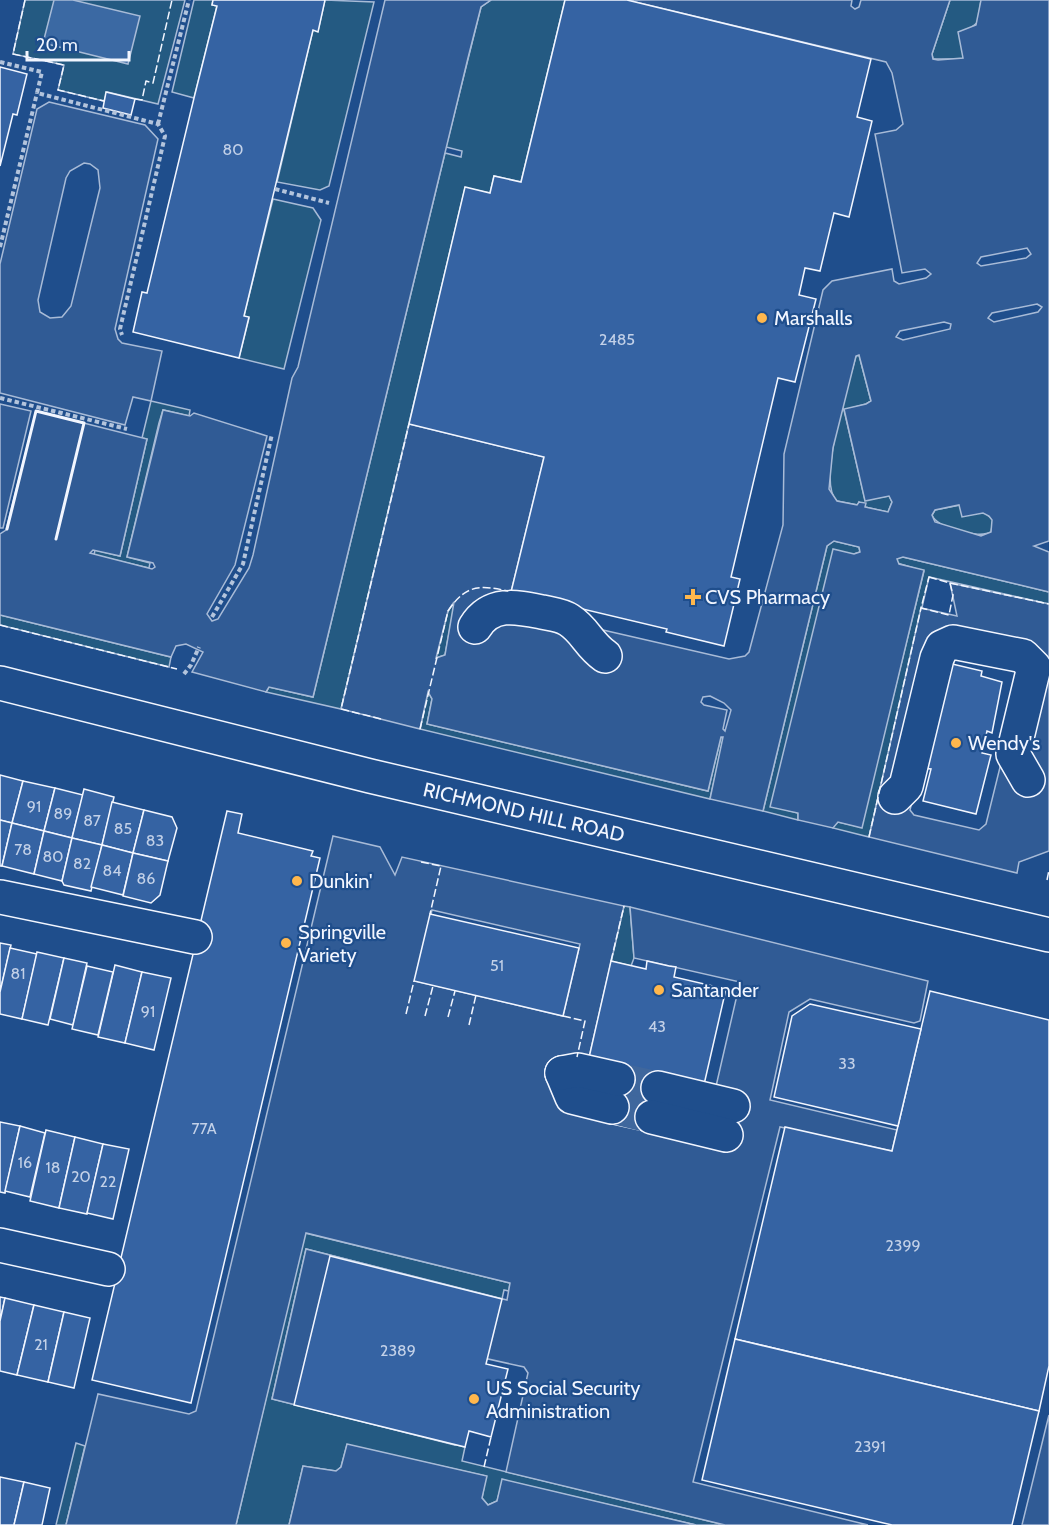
<svg xmlns="http://www.w3.org/2000/svg" width="1049" height="1525" viewBox="0 0 1049 1525" font-family="Cabin,sans-serif">
  <style>
    .green { fill: #245a82; stroke: #a8bbd7; stroke-width: 1.5 }
    .parking { fill: #305b95; stroke: #a8bbd7; stroke-width: 1.5; fill-rule: evenodd }
    .water { fill: #3b69a3; stroke: #a8bbd7; stroke-width: 1.5 }
    .building { fill: #3563a3; stroke: #f2f6ff; stroke-width: 1.5 }
    .lines { fill: none; stroke-linecap: round; stroke-linejoin: round }
    .minor-tunnel { stroke: #3f679d; stroke-width: 33; stroke-dasharray: 33 16; stroke-linecap: butt }
    .minor-casing { stroke: #f2f6ff; stroke-width: 36 }
    .path { stroke: #b3c4dc; stroke-width: 4; stroke-dasharray: 4.5 3; stroke-linecap: butt }
    .minor { stroke: #1f4e8c; stroke-width: 33 }
    .fence { stroke: #f2f6ff; stroke-width: 1.5; stroke-dasharray: 8 3; stroke-linecap: butt }
    .wall { stroke: #f2f6ff; stroke-width: 3 }
    .poi-dot { fill: #ffb74d; stroke: #1f4e8c; stroke-width: 2 }
    .labels { text-anchor: middle; stroke-width: 4.5; stroke-linejoin: round; paint-order: stroke }
    .number-label { font-size: 16px; fill: #c3d1e8 }
    .poi-label { font-size: 20px; fill: #f2f6ff; stroke: #1f4e8c; text-anchor: start }
    .street-label { font-size: 20px; fill: #f2f6ff; stroke: #1f4e8c }
  </style>
  <rect width="100%" height="100%" fill="#1f4e8c"/>
  <g class="green">
    <polygon points="25,0 185,0 158,104 107,92 104,101 58,90 64,65 13,54"/>
    <polygon points="194,0 213,0 212,5 217,6 194,98 172,92"/>
    <polygon points="325,0 374,2 329,186 320,190 277,182 313,30 318,31"/>
    <polygon points="491,0 565,0 521,182 494,176 490,193 465,188 341,709 266,692 269,687 313,697 445,153 461,157 462,151 446,147 481,7"/>
    <polygon points="950,0 981,0 978,22 967,31 963,59 933,59 932,54"/>
    <polygon points="273,199 313,208 321,220 284,369 239,358 249,318 244,316"/>
    <path d="M859,355L871,401L866,404L844,410L865,500L889,496L892,502L888,512L865,507L859,502L858,505L837,501C816,483 849,383 856,356Z"/>
    <polygon points="151,401 190,410 189,416 163,410 159,423 127,557 150,563 149,568 94,555 95,550 120,556 147,439 142,438"/>
    <path d="M960,505L985,513L993,520L991,532C979,539 936,528 932,515L935,510Z"/>
    <polygon points="834,541 859,547 860,552 854,554 821,601 771,806 798,813 798,820 763,811 827,546"/>
    <polygon points="903,557 1049,592 1049,604 929,577 869,837 833,828 833,825 838,822 861,827 924,571 897,563 897,558"/>
    <polygon points="455,601 445,655 436,658 448,611"/>
    <polygon points="0,615 171,657 169,667 0,625"/>
    <polygon points="428,692 432,699 427,724 708,791 721,737 724,737 710,799 420,729"/>
    <polygon points="624,906 630,907 634,958 631,966 611,961"/>
    <polygon points="305,1233 510,1283 509,1291 504,1290 502,1299 306,1249 272,1399 465,1447 462,1461 725,1525 696,1525 503,1480 497,1501 488,1505 482,1498 486,1476 347,1445 341,1467 336,1471 303,1466 289,1525 236,1525"/>
    <polygon points="76,1443 85,1446 66,1525 56,1525"/>
  </g>
  <g class="parking">
    <polygon points="385,0 491,0 481,7 468,58 313,697 269,687 266,692 192,672 203,652 186,644 176,646 171,657 0,615 0,534 6,530 36,411 147,439 120,556 93,550 90,553 152,569 155,567 153,563 127,557 163,410 190,416 194,413 267,436 235,565 207,614 212,621 218,619 249,568 253,555 292,378 298,367"/>
    <path d="M627,0H852L851,6L855,9L859,7L861,0H950L932,54L933,59L938,60L963,58L958,32L976,25L981,0H1049V541L1034,546L1049,552V592L903,557L897,559L899,564L924,570L862,828L838,822L833,828L798,820V813L770,807L833,549L854,554L860,552L859,547L834,541L827,546L763,811L710,799L723,737H721L708,791L427,724L432,699L428,692L420,729L341,709L409,424L544,457L511,592L603,630L729,659L745,656L749,652L783,525L784,454L823,290L832,281L892,269L894,281L899,284L926,278L931,274L925,269L902,273L875,134L896,130L903,124L892,73L886,62ZM1027,248L1031,254L1026,258L981,266L977,263L981,257ZM1037,304L1042,307L1038,312L994,322L988,318L992,313ZM944,322L951,324L950,329L903,340L896,337L900,331ZM859,355L871,401L866,404L844,409L865,501L889,496L892,502L888,512L865,507L866,503L859,502L857,505L837,501L829,489L833,448L856,356ZM959,505L962,517L983,513L989,516L992,520L991,532L981,536L935,522L932,515L935,510ZM454,602L445,655L436,658L448,611ZM710,696L724,703L731,710L725,731L723,729L727,710L704,705L701,702L703,697Z"/>
    <path d="M49,102L145,125L158,139L115,329L118,339L122,343L162,351L151,401L133,397L125,425L0,393V264L37,109ZM84,163L90,164L98,170L100,188L71,306L62,317L50,318L40,312L38,300L66,178L70,171Z"/>
    <polygon points="0,404 31,411 3,528 0,528"/>
    <path d="M950,583L1049,604V851L1019,862L1017,873L869,837L921,608L957,616ZM948,652L1021,671L1022,678L986,824L979,830L914,815L910,810Z"/>
    <path d="M333,836L380,847L395,875L402,857L624,906L588,1062L714,1095L740,982L634,958L630,907L928,981L920,1021L914,1023L810,999L789,1012L770,1100L897,1130L892,1151L780,1127L693,1482L868,1525H725L506,1472L528,1373L524,1367L479,1357L455,1445L272,1399L306,1249L507,1300L510,1283L306,1233L236,1525H66L98,1394L189,1414L196,1411ZM432,910L580,944L563,1016L415,981Z"/>
    <polygon points="1049,1415 1049,1525 1022,1525 1045,1431"/>
    <polygon points="347,1444 487,1476 482,1498 488,1505 497,1501 502,1479 696,1525 289,1525 303,1466 336,1471 341,1467"/>
  </g>
  <polygon class="water" points="54,0 73,0 140,16 128,64 43,43"/>
  <g class="building">
    <polygon points="213,0 325,0 318,32 313,30 244,316 249,317 239,358 133,332 142,292 147,293 194,98 217,6 212,5"/>
    <polygon points="565,0 627,0 871,59 857,117 872,121 849,217 834,213 820,271 805,268 799,295 816,299 795,382 778,378 731,577 740,579 724,646 666,632 667,629 511,592 544,457 409,424 465,187 490,193 494,176 521,182"/>
    <polygon points="0,67 27,74 17,115 13,114 0,166"/>
    <polygon points="106,92 135,99 131,115 103,108"/>
    <polygon points="948,663 982,671 981,676 1002,682 992,733 987,731 982,753 991,755 976,814 923,801 931,769 922,768"/>
    <polygon points="0,775 23,781 12,823 0,820"/>
    <polygon points="23,781 55,788 44,831 12,823"/>
    <polygon points="55,788 83,795 72,838 44,831"/>
    <polygon points="84,789 114,797 102,845 72,838"/>
    <polygon points="112,802 144,810 133,853 102,845"/>
    <polygon points="144,810 172,817 177,828 168,861 133,853"/>
    <polygon points="227,811 242,814 238,833 313,851 311,856 320,858 191,1403 92,1380"/>
    <polygon points="0,820 12,823 2,866 0,866"/>
    <polygon points="12,823 44,831 34,874 2,866"/>
    <polygon points="44,831 72,838 62,881 34,874"/>
    <polygon points="72,838 102,845 91,891 64,885 62,881"/>
    <polygon points="102,845 133,853 123,895 91,887"/>
    <polygon points="133,853 168,861 160,895 151,903 123,896"/>
    <polygon points="430,914 579,948 563,1016 414,981"/>
    <polygon points="0,943 11,945 0,992"/>
    <polygon points="10,948 37,954 22,1019 0,1014 0,992"/>
    <polygon points="37,952 64,958 48,1025 22,1019"/>
    <polygon points="64,958 87,963 73,1025 50,1019"/>
    <polygon points="611,961 646,969 647,961 669,966 676,967 674,977 726,989 703,1089 648,1132 608,1123 588,1062"/>
    <polygon points="115,965 142,972 125,1043 98,1037"/>
    <polygon points="87,966 113,972 98,1035 72,1029"/>
    <polygon points="142,972 171,978 154,1050 125,1043"/>
    <polygon points="930,991 1049,1020 1049,1366 1039,1411 735,1339 785,1127 892,1151"/>
    <polygon points="810,1004 921,1029 898,1126 774,1097 792,1016"/>
    <polygon points="0,1122 20,1126 5,1193 0,1192"/>
    <polygon points="20,1126 45,1133 30,1197 5,1191"/>
    <polygon points="46,1130 75,1137 59,1208 30,1201"/>
    <polygon points="75,1137 103,1144 87,1214 59,1208"/>
    <polygon points="103,1144 129,1149 113,1219 87,1213"/>
    <polygon points="330,1256 502,1299 486,1364 508,1369 491,1437 469,1431 465,1447 294,1405"/>
    <polygon points="0,1297 5,1298 0,1321"/>
    <polygon points="5,1298 34,1305 17,1375 0,1371 0,1321"/>
    <polygon points="34,1305 64,1312 48,1382 17,1375"/>
    <polygon points="64,1312 90,1318 74,1388 48,1382"/>
    <polygon points="735,1339 1039,1411 1012,1525 892,1525 702,1480"/>
    <polygon points="0,1477 24,1482 14,1525 0,1525"/>
    <polygon points="24,1482 50,1488 42,1525 14,1525"/>
  </g>
  <g class="lines">
    <g class="minor-tunnel">
      <polyline points="618,1079 658,1088"/>
      <polyline points="612,1107 652,1117"/>
    </g>
    <defs>
      <g id="minor">
        <path d="M475,627C491,601 517,607 542,612C551,614 562,615 569,620C585,630 588,644 605,656"/>
        <polyline points="0,683 370,776 1049,935"/>
        <polyline points="895,797 906,786 937,658 942,647 953,642 1023,656 1034,667 1013,754 1028,780"/>
        <polyline points="0,897 195,937"/>
        <polyline points="562,1073 572,1097 612,1107"/>
        <polyline points="562,1073 578,1070 618,1079"/>
        <polyline points="658,1088 733,1106"/>
        <polyline points="652,1117 726,1135"/>
        <polyline points="0,1245 108,1269"/>
      </g>
    </defs>
    <use href="#minor" class="minor-casing"/>
    <g class="path">
      <polyline points="0,62 42,72 37,93 158,124 165,136 120,329 122,335"/>
      <polyline points="158,124 189,0"/>
      <polyline points="275,189 329,203"/>
      <polyline points="0,247 37,93"/>
      <polyline points="0,398 127,429"/>
      <polyline points="212,617 243,564 272,434"/>
      <polyline points="184,674 191,665 199,647"/>
    </g>
    <use href="#minor" class="minor"/>
    <g class="fence">
      <polyline points="25,0 13,54 64,65 58,90 104,101"/>
      <polyline points="135,99 142,100 146,81 153,83 172,0"/>
      <polygon points="929,577 950,583 953,595 949,615 921,608"/>
      <polyline points="950,583 1049,604"/>
      <polyline points="0,625 177,669"/>
      <polyline points="381,719 341,709 409,424"/>
      <path d="M420,729L448,611C466,584 480,585 508,591"/>
      <polyline points="869,837 921,608"/>
      <polyline points="421,862 441,866 430,914"/>
      <polyline points="1047,880 1049,870"/>
      <polyline points="611,961 624,906"/>
      <polyline points="406,1014 414,981"/>
      <polyline points="425,1016 433,986"/>
      <polyline points="563,1016 585,1021 577,1057"/>
      <polyline points="448,1017 455,991"/>
      <polyline points="469,1025 476,995"/>
      <polyline points="484,1467 491,1437"/>
    </g>
    <polyline class="wall" points="7,529 36,411 84,423 56,539"/>
  </g>
  <g class="poi-dot">
    <circle cx="762" cy="318" r="6"/>
    <path d="M690 588h6v6h6v6h-6v6h-6v-6h-6v-6h6z"/>
    <circle cx="956" cy="743" r="6"/>
    <circle cx="297" cy="881" r="6"/>
    <circle cx="286" cy="943" r="6"/>
    <circle cx="659" cy="990" r="6"/>
    <circle cx="474" cy="1399" r="6"/>
  </g>
  <g class="labels">
    <g class="number-label">
      <text x="233" y="155">80</text>
      <text x="617" y="345">2485</text>
      <text x="34" y="812">91</text>
      <text x="63" y="819">89</text>
      <text x="92" y="826">87</text>
      <text x="123" y="834">85</text>
      <text x="155" y="846">83</text>
      <text x="23" y="855">78</text>
      <text x="53" y="862">80</text>
      <text x="82" y="869">82</text>
      <text x="112" y="876">84</text>
      <text x="146" y="884">86</text>
      <text x="497" y="971">51</text>
      <text x="18" y="979">81</text>
      <text x="148" y="1017">91</text>
      <text x="657" y="1032">43</text>
      <text x="847" y="1069">33</text>
      <text x="204" y="1134">77A</text>
      <text x="25" y="1168">16</text>
      <text x="53" y="1173">18</text>
      <text x="81" y="1182">20</text>
      <text x="108" y="1187">22</text>
      <text x="903" y="1251">2399</text>
      <text x="41" y="1350">21</text>
      <text x="398" y="1356">2389</text>
      <text x="870" y="1452">2391</text>
    </g>
    <g class="poi-label">
      <text x="774" y="325">Marshalls</text>
      <text x="705" y="604">CVS Pharmacy</text>
      <text x="968" y="750">Wendy's</text>
      <text x="309" y="888">Dunkin'</text>
      <text x="298" y="939">Springville<tspan x="298" dy="23">Variety</tspan></text>
      <text x="671" y="997">Santander</text>
      <text x="486" y="1395">US Social Security<tspan x="486" dy="23">Administration</tspan></text>
    </g>
    <g class="street-label">
      <text transform="translate(524 812) rotate(13)" y="7">RICHMOND HILL ROAD</text>
    </g>
  </g>
  <path d="M27 51v9h102v-9" fill="none" stroke="#f2f6ff" stroke-width="3"/>
  <text x="36" y="51" font-size="18" fill="#f2f6ff" stroke="#1f4e8c" stroke-width="4.5" paint-order="stroke">20 m</text>
</svg>
